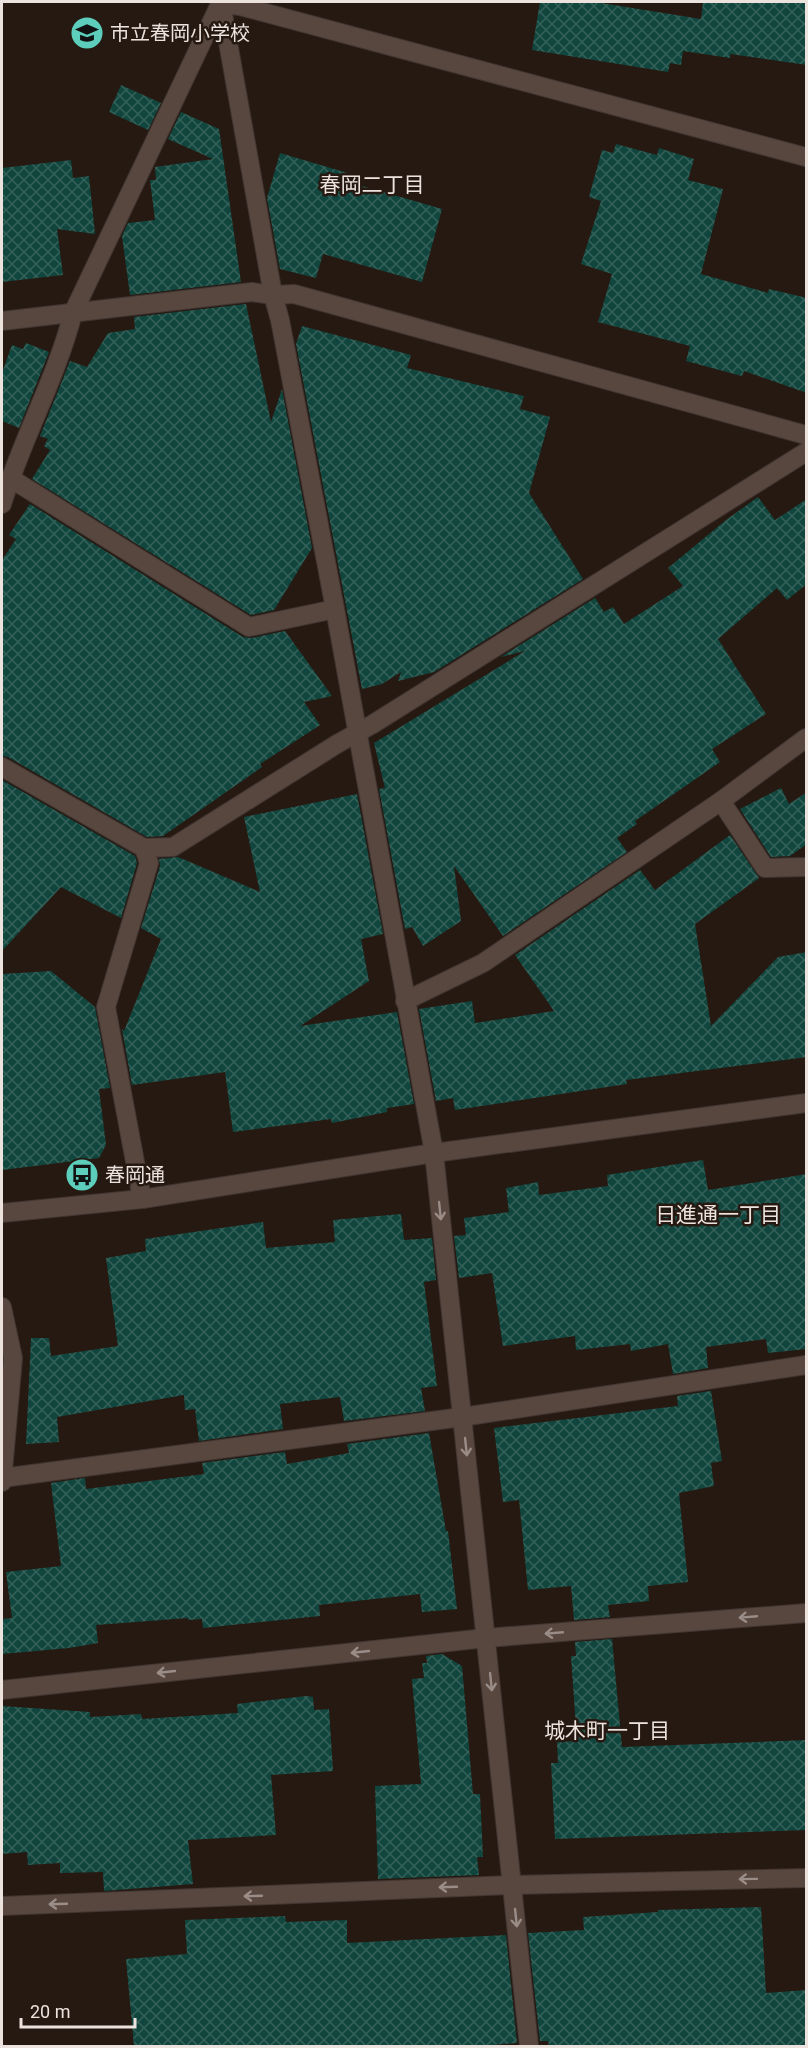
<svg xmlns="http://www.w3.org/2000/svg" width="808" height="2048" viewBox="0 0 808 2048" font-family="Roboto,'Noto Sans JP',sans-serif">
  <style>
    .building { fill: url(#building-cross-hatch) }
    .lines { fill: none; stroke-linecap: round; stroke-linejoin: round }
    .minor-casing { stroke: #403532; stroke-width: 20 }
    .minor { stroke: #57473f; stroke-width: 18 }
    .oneway { stroke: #9a8d87 }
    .labels { text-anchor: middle; stroke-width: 5; stroke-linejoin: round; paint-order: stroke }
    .poi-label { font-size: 20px; fill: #ede3de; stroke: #261911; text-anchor: start }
    .neighbourhood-label { font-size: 21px; fill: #ede3de; stroke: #261911 }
  </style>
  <defs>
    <pattern id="building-cross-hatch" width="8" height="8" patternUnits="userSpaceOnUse" patternTransform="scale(1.5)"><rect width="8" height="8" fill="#11463e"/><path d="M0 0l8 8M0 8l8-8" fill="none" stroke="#346159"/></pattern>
  </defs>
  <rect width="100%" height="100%" fill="#261911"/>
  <g class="building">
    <polygon points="540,2 595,2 701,19 703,2 807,2 807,65 730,54 730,58 683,51 681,65 670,63 668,72 532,50"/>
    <polygon points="121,85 161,103 148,130 109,112"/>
    <polygon points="181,112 219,129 241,282 130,295 122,236 128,223 155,220 150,180 156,180 155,167 213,159 168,139"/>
    <polygon points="616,144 657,155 659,148 694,159 688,180 723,189 701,274 768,293 769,289 807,298 807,393 744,371 742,376 686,361 690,346 598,322 612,274 581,264 601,201 589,197 602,150 613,153"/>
    <polygon points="280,153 361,177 359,185 442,209 422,282 323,254 316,278 280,269 267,198"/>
    <polygon points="71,160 73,178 89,176 95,234 57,229 63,275 2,282 2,168"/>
    <polygon points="246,304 271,422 282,389 312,548 274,610 251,615 32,479 50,450 44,446 48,439 40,436 70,361 87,367 108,333 135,329 134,317"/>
    <polygon points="302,326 411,355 407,368 524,396 520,409 550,417 529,493 583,579 434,672 398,681 401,672 382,684 362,689 296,344"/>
    <polygon points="26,343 49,352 19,428 2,421 2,373 12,345 23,349"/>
    <polygon points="758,497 775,520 807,499 807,584 787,600 777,588 718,639 766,714 712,749 720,762 635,821 637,824 617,838 627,852 503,936 454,866 461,921 423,946 412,927 405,929 379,789 385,788 374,743 525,651 501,657 595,598 604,612 613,607 624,624 683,586 668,568 726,520"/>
    <polygon points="30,504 243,637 251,638 285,631 332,696 304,702 320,725 260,764 262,767 163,836 147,837 8,757 2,756 2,560 16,539 9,535"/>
    <polygon points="2,780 135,856 137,863 121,918 61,887 2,951"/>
    <polygon points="781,788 789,804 807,792 807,844 790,856 771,857 740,809"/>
    <polygon points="357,794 383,934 361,939 369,981 300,1026 397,1012 414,1104 387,1108 387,1112 332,1123 331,1119 233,1132 225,1072 132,1085 122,1029 124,1031 161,939 141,928 160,866 159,859 178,857 260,892 244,817"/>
    <polygon points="730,835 759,878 695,924 711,1026 778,957 807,952 807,1057 626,1080 627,1084 455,1110 453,1098 436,1101 419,1009 472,1001 475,1023 554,1011 515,955 640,870 655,890"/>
    <polygon points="51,971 95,1007 110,1088 99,1089 106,1145 99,1158 2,1170 2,974"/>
    <polygon points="703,1160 708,1190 807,1174 807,1349 768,1353 766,1339 706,1347 708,1368 673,1374 668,1344 631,1351 630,1344 576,1350 575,1336 503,1346 492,1273 459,1278 454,1236 466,1235 464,1218 509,1212 506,1188 538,1182 539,1195 608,1186 607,1175"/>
    <polygon points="401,1214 404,1240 432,1238 436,1280 424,1282 437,1386 421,1388 425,1411 344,1421 340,1397 280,1404 283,1429 199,1441 195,1409 185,1410 184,1395 57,1417 59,1442 26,1444 31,1338 49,1338 51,1356 118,1346 106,1258 146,1251 145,1239 263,1222 266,1248 335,1242 333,1220"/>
    <polygon points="711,1391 722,1461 711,1463 714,1486 679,1493 688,1582 648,1586 649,1601 608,1605 610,1617 574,1620 571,1586 528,1590 519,1500 503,1502 494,1428 678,1406 677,1396"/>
    <polygon points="429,1433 446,1531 448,1531 457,1609 422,1612 420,1594 319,1605 320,1616 203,1628 202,1619 188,1620 188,1618 96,1625 98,1643 69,1648 2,1654 2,1619 12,1618 6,1572 61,1566 51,1483 85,1478 86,1489 204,1474 202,1463 285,1452 287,1464 349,1453 347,1444"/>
    <polygon points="612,1639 622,1747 807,1740 807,1830 555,1839 551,1763 558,1763 557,1742 577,1741 571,1656 576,1656 575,1642"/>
    <polygon points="442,1654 462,1666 473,1794 480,1794 483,1857 477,1857 479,1875 378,1879 375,1786 421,1784 412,1679 424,1678 422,1663 427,1663 426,1656"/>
    <polygon points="306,1696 313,1697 314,1710 329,1709 333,1771 271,1775 276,1835 188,1840 193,1884 104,1891 103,1872 60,1873 60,1863 28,1865 27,1852 2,1854 2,1706 90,1712 90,1717 141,1714 142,1719 238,1713 237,1704"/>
    <polygon points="761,1907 766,1993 807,1990 807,2046 549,2046 548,2041 540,2041 528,1933 584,1930 583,1917 658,1912 658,1910"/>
    <polygon points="285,1916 286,1922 347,1920 347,1943 506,1935 517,2043 480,2046 134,2046 126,1959 187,1954 185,1920"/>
  </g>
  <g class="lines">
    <defs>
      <g id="minor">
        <polyline points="2,321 252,292 273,295 294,294 806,435"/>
        <polyline points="10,478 249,627 335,609"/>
        <path d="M2,504C22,439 56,379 73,313L221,2"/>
        <polyline points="2,767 144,848"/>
        <polyline points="721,801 765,868 806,867"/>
        <polyline points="405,1001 483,963 721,801 806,738"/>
        <polyline points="142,1199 106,1007 149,863 144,848 173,847 337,744 373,724 806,452"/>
        <polyline points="2,1213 142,1199 434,1153 806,1103"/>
        <polyline points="2,1307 13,1358 2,1482"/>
        <polyline points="2,1478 462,1417 806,1365"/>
        <polyline points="2,1690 486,1638 806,1613"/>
        <polyline points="2,1906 512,1885 806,1878"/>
        <polyline points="529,2046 434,1153 335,609 280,320 273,295 221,3 240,6 806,157"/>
      </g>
    </defs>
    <use href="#minor" class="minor-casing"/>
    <use href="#minor" class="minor"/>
  </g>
  <defs><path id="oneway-shaft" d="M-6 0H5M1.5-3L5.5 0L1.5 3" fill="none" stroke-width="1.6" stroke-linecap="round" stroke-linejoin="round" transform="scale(1.5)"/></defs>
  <g class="oneway">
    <use href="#oneway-shaft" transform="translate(440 1211) rotate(84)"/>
    <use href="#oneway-shaft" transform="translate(466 1447) rotate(84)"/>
    <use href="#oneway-shaft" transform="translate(748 1617) rotate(175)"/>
    <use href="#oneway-shaft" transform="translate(554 1633) rotate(175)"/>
    <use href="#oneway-shaft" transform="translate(360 1652) rotate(174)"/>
    <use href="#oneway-shaft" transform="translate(166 1672) rotate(174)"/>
    <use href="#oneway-shaft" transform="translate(491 1682) rotate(84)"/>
    <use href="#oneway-shaft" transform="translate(748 1879) rotate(179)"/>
    <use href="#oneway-shaft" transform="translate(448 1887) rotate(178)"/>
    <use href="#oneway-shaft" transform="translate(253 1896) rotate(178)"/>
    <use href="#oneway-shaft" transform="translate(58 1904) rotate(178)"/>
    <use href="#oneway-shaft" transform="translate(516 1918) rotate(84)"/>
  </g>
  <defs>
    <symbol id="school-disc" viewBox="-11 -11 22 22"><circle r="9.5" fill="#5ccebb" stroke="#261911"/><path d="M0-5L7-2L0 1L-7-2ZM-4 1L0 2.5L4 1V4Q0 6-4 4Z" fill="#111"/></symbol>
    <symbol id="bus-disc" viewBox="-11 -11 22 22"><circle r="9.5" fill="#5ccebb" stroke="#261911"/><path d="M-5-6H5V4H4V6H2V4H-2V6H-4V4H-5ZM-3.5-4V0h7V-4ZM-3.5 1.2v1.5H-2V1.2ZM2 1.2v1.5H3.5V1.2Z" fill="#111"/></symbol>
  </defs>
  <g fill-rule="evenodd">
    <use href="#school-disc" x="68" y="14" width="38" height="38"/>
    <use href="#bus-disc" x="63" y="1156" width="38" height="38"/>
  </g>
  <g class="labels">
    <g class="poi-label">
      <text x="110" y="40">市立春岡小学校</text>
      <text x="105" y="1182">春岡通</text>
    </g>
    <g class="neighbourhood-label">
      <text x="372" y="192">春岡二丁目</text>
      <text x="718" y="1222">日進通一丁目</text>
      <text x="607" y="1738">城木町一丁目</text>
    </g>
  </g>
  <rect width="808" height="2048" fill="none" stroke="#ede3de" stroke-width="6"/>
  <path d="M21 2018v9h114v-9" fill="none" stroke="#ede3de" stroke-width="3"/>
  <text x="30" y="2018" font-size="18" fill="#ede3de" stroke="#261911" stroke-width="4.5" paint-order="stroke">20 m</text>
</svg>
